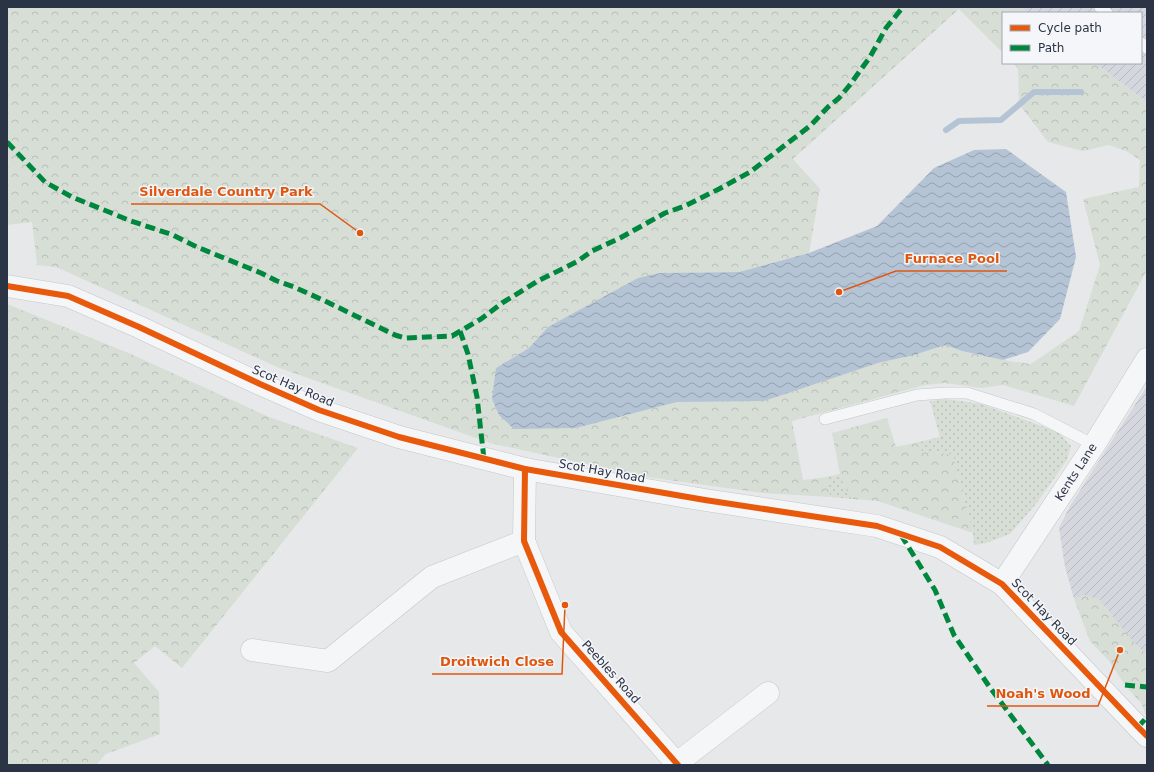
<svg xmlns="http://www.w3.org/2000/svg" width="1154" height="772" viewBox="0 0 1154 772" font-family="'DejaVu Sans',sans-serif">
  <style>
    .industrial { fill: url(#industrial-furrows) }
    .grass { fill: url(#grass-dots) }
    .forest { fill: url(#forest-crowns) }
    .water { fill: url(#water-waves) }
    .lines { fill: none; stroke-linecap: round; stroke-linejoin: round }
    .stream { stroke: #b4c4d5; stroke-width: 6 }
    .service-casing { stroke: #c4c6c8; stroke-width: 12 }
    .minor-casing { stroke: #c4c6c8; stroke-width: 23 }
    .tertiary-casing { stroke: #c4c6c8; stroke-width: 23 }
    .service { stroke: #f5f6f7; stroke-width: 11 }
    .minor { stroke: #f5f6f7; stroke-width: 22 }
    .tertiary { stroke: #f5f6f7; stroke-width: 22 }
    .quiet { stroke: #00873e; stroke-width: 5; stroke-dasharray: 10 5; stroke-linecap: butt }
    .cycleway-casing { stroke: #f4f6f9; stroke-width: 8 }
    .cycleway { stroke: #e8590c; stroke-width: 6 }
    .labels { text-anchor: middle; stroke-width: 3; stroke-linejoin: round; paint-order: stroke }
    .street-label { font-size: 12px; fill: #2b3445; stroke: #f4f6f9 }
    .leader { fill: none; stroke: #df570f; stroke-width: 1.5 }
    .callout-dot { fill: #df570f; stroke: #f4f6f9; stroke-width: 1.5 }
    .callout-label { font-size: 13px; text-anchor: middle; font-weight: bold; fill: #df570f; stroke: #f4f6f9; stroke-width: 3; stroke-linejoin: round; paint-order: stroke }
  </style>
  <defs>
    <pattern id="industrial-furrows" width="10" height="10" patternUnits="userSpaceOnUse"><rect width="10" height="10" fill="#d4d7dd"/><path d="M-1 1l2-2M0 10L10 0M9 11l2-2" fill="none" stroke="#b6b9bf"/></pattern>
    <pattern id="grass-dots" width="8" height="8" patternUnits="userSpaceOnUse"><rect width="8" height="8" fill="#d6ded6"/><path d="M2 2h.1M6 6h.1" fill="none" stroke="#b8bfb9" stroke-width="1.8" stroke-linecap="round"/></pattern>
    <pattern id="forest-crowns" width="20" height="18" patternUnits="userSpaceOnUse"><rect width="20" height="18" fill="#d6ded6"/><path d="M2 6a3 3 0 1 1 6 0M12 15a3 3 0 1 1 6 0" fill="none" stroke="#b8bfb9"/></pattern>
    <pattern id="water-waves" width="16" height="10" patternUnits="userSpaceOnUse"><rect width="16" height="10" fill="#b4c4d5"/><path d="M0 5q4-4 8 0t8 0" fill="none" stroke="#93a0af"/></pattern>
  </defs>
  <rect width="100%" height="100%" fill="#e6e8ea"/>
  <g class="industrial">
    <polygon points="1020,7 1147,7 1147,102 1095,63 1141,63 1141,13 1028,13"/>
    <polygon points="1147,386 1147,655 1136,645 1086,595 1074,599 1065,567 1059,528 1070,506"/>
  </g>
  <g class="grass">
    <polygon points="946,399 981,404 1058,432 1071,446 1067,460 1036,504 1010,534 986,543 974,545 973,533 953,455 934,452 922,453 919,442 940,437 930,401"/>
    <polygon points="840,474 845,488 853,499 830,497 826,477"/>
  </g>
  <g class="forest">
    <polygon points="7,7 1020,7 1028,13 1003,13 1003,53 959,9 793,159 820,189 809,253 739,272 660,273 548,327 529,348 496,368 576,428 677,402 718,401 878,363 914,355 945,345 962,351 1003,360 1031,364 1079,331 1100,265 1083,199 1139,187 1140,160 1126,151 1109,145 1083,151 1048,142 1019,104 1018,68 1013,63 1095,63 1147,102 1147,270 1074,406 1003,385 981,388 945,383 925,385 792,421 803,480 827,477 830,497 763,493 647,477 490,443 277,367 56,267 37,265 32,222 7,225"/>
    <polygon points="7,304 131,354 269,417 358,448 182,668 155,646 134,663 159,692 160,734 106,754 96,765 7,765"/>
    <polygon points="887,418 896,447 919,442 922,452 934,452 953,455 973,533 878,501 853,499 845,488 840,474 832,433"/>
    <polygon points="1086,595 1100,600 1136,645 1147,655 1147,718 1141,703 1125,685 1109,661 1090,641 1074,599"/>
  </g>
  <polygon class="water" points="1006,149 1066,192 1076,257 1060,319 1028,352 1003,360 962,351 945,345 914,355 878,363 764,401 677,402 576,428 514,429 499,415 492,399 496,368 529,348 548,327 638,278 660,273 739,272 809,253 877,226 934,168 974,150"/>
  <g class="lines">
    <polyline class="stream" points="946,130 959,121 1001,120 1034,92 1081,92"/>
    <defs>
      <g id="service">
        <polyline points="1100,7 1107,13"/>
        <polyline points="1141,43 1147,48"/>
        <polyline points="825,419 917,395 945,393 967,393 1034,414 1094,445"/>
      </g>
      <g id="minor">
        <polyline points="525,469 524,541 561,632 678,765"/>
        <polyline points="1002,584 1094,445 1147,359"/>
        <polyline points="252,650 328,661 432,577 524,541"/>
        <polyline points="677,763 768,693"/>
      </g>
      <polyline id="tertiary" points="7,286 68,296 139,327 260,384 319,410 399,437 525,469 705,500 877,526 940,547 1002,584 1138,727 1147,736"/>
    </defs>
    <use href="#service" class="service-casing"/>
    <use href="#minor" class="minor-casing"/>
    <use href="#tertiary" class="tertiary-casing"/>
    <use href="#service" class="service"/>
    <use href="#minor" class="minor"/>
    <use href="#tertiary" class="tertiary"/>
    <g class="quiet">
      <polyline points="7,142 45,182 72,197 131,221 173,235 197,247 261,273 277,281 294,287 325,301 395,335 405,338 452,336 481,319 502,303 538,281 578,261 592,251 620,238 665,213 685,206 719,189 750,172 810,126 828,107 839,98 849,86 870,57 886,28 903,7"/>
      <polyline points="460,331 468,354 477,397 484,459"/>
      <polyline points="901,535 935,590 954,635 991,689 1048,765"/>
      <polyline points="1125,685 1147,687"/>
      <polyline points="1138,727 1147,717"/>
    </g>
    <defs>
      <g id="cycleway">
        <polyline points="7,286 68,296 139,327 260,384 319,410 399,437 525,469 705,500 877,526 940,547 1002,584 1138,727 1147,736"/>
        <polyline points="525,469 524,541 561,632 678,765"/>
      </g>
    </defs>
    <use href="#cycleway" class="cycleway-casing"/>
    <use href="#cycleway" class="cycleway"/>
  </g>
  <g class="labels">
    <g class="street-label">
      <text transform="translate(293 386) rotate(23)" y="4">Scot Hay Road</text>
      <text transform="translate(602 471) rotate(10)" y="4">Scot Hay Road</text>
      <text transform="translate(1076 472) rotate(-57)" y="4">Kents Lane</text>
      <text transform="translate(1044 612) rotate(46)" y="4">Scot Hay Road</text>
      <text transform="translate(611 672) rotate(48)" y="4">Peebles Road</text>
    </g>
  </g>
  <path class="leader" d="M360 233L320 204H131M839 292L896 271H1007M565 605L562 674H432M1120 650L1098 706H987"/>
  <g class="callout-dot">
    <circle cx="360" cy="233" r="4"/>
    <circle cx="839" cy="292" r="4"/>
    <circle cx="565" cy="605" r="4"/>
    <circle cx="1120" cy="650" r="4"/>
  </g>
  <g class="callout-label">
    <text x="226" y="196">Silverdale Country Park</text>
    <text x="952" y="263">Furnace Pool</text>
    <text x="497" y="666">Droitwich Close</text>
    <text x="1043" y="698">Noah's Wood</text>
  </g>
  <rect width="1154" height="772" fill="none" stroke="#2b3445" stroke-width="16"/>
  <rect x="1002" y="12" width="140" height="52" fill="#f4f6f9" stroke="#a4a8b1"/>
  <rect x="1010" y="25" width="20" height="6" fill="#e8590c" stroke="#a4a8b1"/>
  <text x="1038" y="32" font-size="12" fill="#2b3445">Cycle path</text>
  <rect x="1010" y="45" width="20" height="6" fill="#00873e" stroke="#a4a8b1"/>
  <text x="1038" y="52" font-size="12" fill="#2b3445">Path</text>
</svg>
